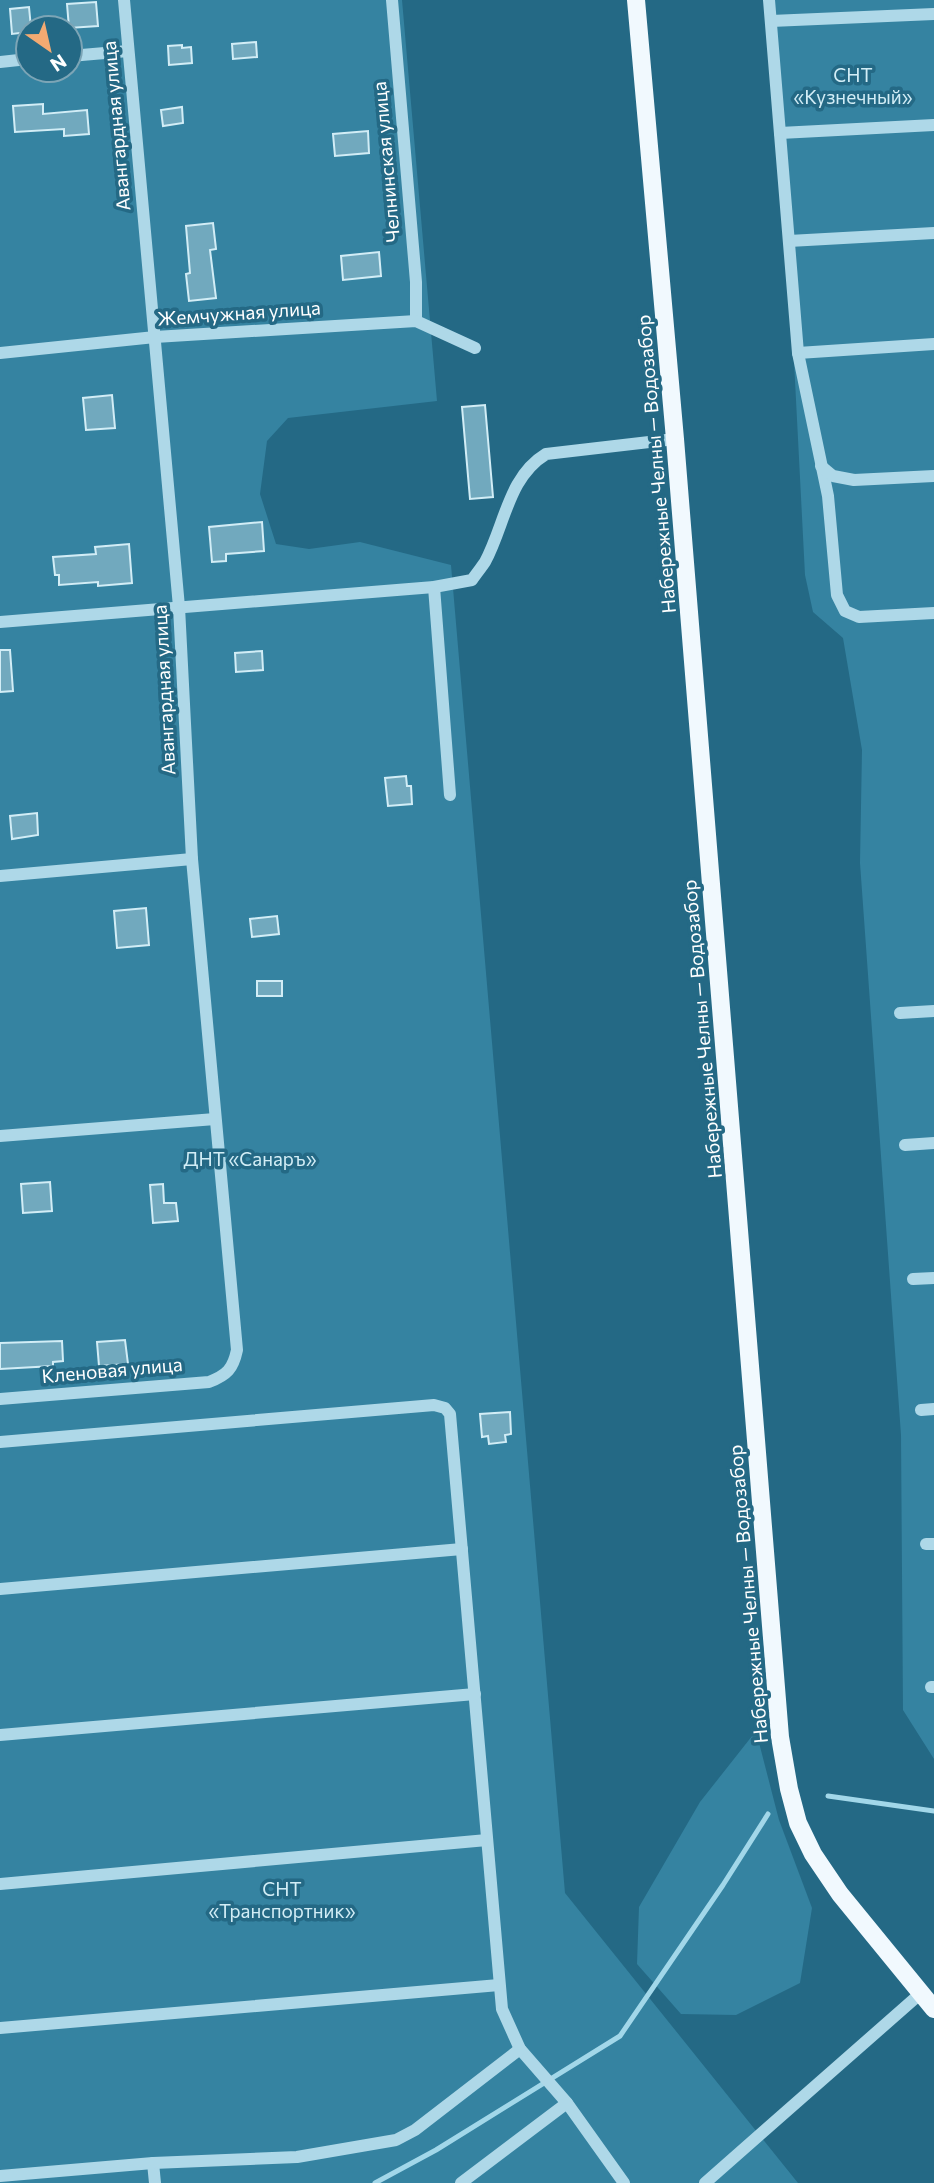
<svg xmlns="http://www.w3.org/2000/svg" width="934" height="2183" viewBox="0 0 934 2183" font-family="Commissioner,sans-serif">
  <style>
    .green { fill: #3583a1; fill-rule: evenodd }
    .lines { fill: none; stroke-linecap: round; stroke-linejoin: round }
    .stream { stroke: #a2d7e9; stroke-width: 5 }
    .building { fill: #71a9be; stroke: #d2edf6; stroke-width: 2 }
    .minor { stroke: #aed8e8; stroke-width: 12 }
    .major { stroke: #f1f9fe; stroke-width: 18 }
    .labels { text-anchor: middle; stroke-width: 7; stroke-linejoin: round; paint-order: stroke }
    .park-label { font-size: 19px; fill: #d2edf6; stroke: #246985 }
    .street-label { font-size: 19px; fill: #fff; stroke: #246985 }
  </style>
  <rect width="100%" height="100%" fill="#246985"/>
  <g class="green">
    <path d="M0,0H402L437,401L288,418L267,441L260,494L276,544L309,549L360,542L451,565L565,1893L798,2183H0ZM28,28H70V70H28Z"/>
    <polygon points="765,0 934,0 934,1759 903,1710 901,1435 860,863 862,750 843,638 813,612 805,575 794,361"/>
    <polygon points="756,1731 779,1820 812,1908 800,1983 736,2015 681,2014 637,1964 639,1907 700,1802"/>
  </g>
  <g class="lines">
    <g class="stream">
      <polyline points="828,1796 934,1811"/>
      <polyline points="375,2183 436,2150 620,2036 723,1885 768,1814"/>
    </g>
  </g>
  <g class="building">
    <polygon points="96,2 98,26 69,28 67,4"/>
    <polygon points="29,7 31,28 28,28 28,32 12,34 10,9"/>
    <polygon points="256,42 257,57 233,59 232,44"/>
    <polygon points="182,45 182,48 191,47 192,63 169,65 168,46"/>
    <polygon points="43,104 43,114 87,110 89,134 64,136 64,129 15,132 13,106"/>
    <polygon points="182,107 183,123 163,126 161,110"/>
    <polygon points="368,131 369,153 335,156 333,134"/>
    <polygon points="213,223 216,249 210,250 216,298 189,301 186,274 190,273 186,226"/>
    <polygon points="379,252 381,276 343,280 341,256"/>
    <polygon points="112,395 115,428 86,430 83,398"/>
    <polygon points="485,405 493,497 470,499 462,407"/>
    <polygon points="262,522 264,551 226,554 226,561 212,562 209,527"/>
    <polygon points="129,544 132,583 98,586 98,582 59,585 59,575 55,575 53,557 96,554 95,547"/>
    <polygon points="0,650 10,650 13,691 0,692"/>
    <polygon points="262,651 263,670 236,672 235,653"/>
    <polygon points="406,776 407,786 411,786 412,804 388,806 385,778"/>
    <polygon points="37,813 38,835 12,839 10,816"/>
    <polygon points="146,908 149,945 117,948 114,911"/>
    <polygon points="277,916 279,934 252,937 250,919"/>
    <rect x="257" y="981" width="25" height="15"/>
    <polygon points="50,1182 52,1211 23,1213 21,1184"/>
    <polygon points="163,1184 164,1203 176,1203 178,1221 153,1223 150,1185"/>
    <polygon points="125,1340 128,1364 99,1366 97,1342"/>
    <polygon points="62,1341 63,1361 53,1362 53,1366 0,1369 0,1343"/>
    <polygon points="510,1412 511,1434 505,1435 506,1442 489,1444 488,1436 482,1437 480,1414"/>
  </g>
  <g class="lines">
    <g class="minor">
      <polyline points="392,0 416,282 416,321"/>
      <polyline points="769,0 798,353 828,496 837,595 845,611 859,617 934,613"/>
      <polyline points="771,21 934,14"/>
      <polyline points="70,56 128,51"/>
      <polyline points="0,62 28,59"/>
      <polyline points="780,133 934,125"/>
      <polyline points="789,241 934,233"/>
      <polyline points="0,353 155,337 416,321 475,348"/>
      <polyline points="798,353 934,344"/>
      <polyline points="821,466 833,476 854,480 934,476"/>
      <polyline points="434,587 450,795"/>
      <path d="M0,622L434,587L472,580C476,574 481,568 485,562C505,525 508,477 546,454L675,439"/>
      <polyline points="0,876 192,859"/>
      <polyline points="900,1013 934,1011"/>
      <polyline points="0,1136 215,1119"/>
      <polyline points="905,1145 934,1143"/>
      <polyline points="913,1279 934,1278"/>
      <path d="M0,1399L209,1382C227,1375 233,1369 237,1350L192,859L179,607L124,0"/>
      <polyline points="921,1410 934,1409"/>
      <polyline points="0,1442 434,1405 445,1408 450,1414 502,2009 520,2049 567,2103 624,2183"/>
      <polyline points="926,1544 934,1544"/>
      <polyline points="0,1589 462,1549"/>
      <polyline points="931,1687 934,1687"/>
      <polyline points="0,1735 475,1694"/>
      <polyline points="0,1884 487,1840"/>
      <polyline points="0,2028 499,1985"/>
      <polyline points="153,2163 155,2183"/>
      <polyline points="0,2176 153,2163 297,2157 396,2140 415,2130 520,2049"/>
      <polyline points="461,2183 567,2103"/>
      <polyline points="705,2183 921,1993"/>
    </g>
    <polyline class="major" points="636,0 675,439 780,1737 789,1789 798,1823 813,1854 840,1894 934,2009"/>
  </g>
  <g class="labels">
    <g class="park-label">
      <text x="853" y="82">СНТ<tspan x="853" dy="22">«Кузнечный»</tspan></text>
      <text x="250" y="1166">ДНТ «Санаръ»</text>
      <text x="282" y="1896">СНТ<tspan x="282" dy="22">«Транспортник»</tspan></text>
    </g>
    <g class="street-label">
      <text transform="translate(116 126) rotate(-95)" y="7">Авангардная улица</text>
      <text transform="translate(386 162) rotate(-95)" y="7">Челнинская улица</text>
      <text transform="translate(239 313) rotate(-4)" y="7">Жемчужная улица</text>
      <text transform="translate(656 464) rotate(-95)" y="7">Набережные Челны — Водозабор</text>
      <text transform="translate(164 690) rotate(-93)" y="7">Авангардная улица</text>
      <text transform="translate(702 1029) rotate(-95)" y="7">Набережные Челны — Водозабор</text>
      <text transform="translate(112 1370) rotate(-5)" y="7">Кленовая улица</text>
      <text transform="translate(748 1594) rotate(-95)" y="7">Набережные Челны — Водозабор</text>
    </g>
  </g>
  <g transform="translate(49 49) rotate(146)"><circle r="33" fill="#246985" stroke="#7ca5b6" stroke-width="2"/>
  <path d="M0-5L12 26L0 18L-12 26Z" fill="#f3aa72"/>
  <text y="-10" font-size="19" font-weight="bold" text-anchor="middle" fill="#ffffff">N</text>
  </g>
</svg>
